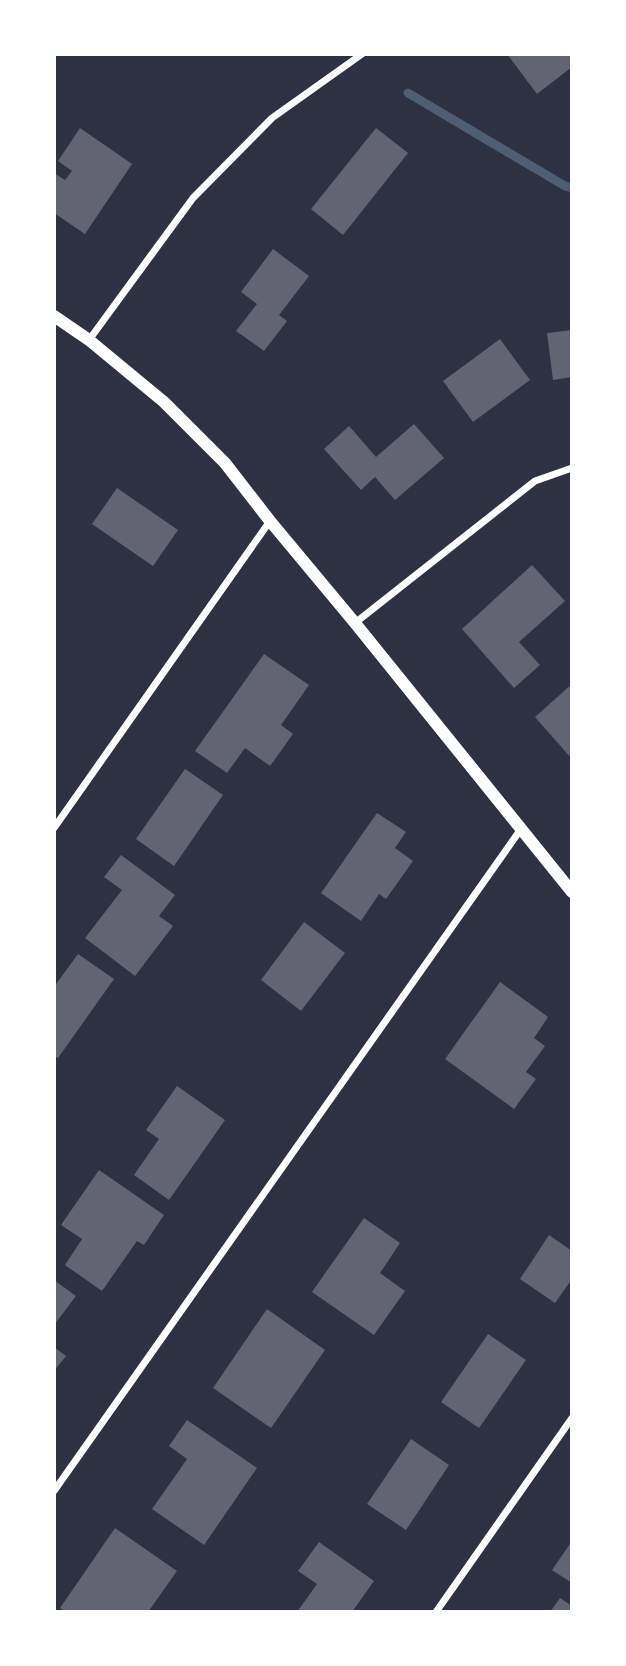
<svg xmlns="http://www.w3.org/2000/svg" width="626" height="1666" viewBox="0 0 626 1666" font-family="Helvetica,sans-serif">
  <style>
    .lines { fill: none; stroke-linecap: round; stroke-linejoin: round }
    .stream { stroke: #4f5d75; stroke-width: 9 }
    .building { fill: #626471 }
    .minor { stroke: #fff; stroke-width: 7 }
    .tertiary { stroke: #fff; stroke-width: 12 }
  </style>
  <rect width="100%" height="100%" fill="#2d3142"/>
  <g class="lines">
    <polyline class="stream" points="408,93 565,186 572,188"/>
  </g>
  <g class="building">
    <polygon points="507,54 572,54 572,67 537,94"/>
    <polygon points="80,128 132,164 85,234 54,213 54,173 65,180 72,171 58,161"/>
    <polygon points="376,128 408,153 343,235 311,209"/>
    <polygon points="273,249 309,276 279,315 287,321 264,351 236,331 257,304 241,292"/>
    <polygon points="572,330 572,377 553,380 547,333"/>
    <polygon points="500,339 530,380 473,422 443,381"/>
    <polygon points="414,424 444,458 395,500 375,477 361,490 324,449 349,426 376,457"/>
    <polygon points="117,488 178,530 153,566 92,524"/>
    <polygon points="532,565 565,601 519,642 540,665 514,688 462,629"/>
    <polygon points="264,654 309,685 281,725 293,734 270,766 245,748 227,773 195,751"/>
    <polygon points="572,684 572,759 535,717"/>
    <polygon points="185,769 223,795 174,866 136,839"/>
    <polygon points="377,813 406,832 395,848 413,861 386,899 379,894 361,921 321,893"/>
    <polygon points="121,855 175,895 159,916 173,926 135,976 85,938 122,890 104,877"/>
    <polygon points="304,922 345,953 301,1011 261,980"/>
    <polygon points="78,954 114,979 58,1058 54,1056 54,987"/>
    <polygon points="500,982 548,1017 534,1038 545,1046 526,1072 536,1079 514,1109 445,1059"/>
    <polygon points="177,1086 225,1120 169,1200 134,1175 159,1139 146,1130"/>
    <polygon points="99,1170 164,1215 144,1245 137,1241 102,1291 65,1265 82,1239 61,1225"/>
    <polygon points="364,1218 400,1243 380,1273 405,1291 374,1335 312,1292"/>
    <polygon points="549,1235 572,1251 572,1279 555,1303 520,1279"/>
    <polygon points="54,1280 76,1296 54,1325"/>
    <polygon points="267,1309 325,1350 271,1428 213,1388"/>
    <polygon points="488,1334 526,1360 479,1428 441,1402"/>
    <polygon points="54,1347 66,1356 54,1371"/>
    <polygon points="187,1420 257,1468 204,1545 152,1509 187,1459 169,1446"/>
    <polygon points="411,1439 449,1465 406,1530 367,1504"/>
    <polygon points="115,1528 177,1571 148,1612 66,1612 60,1608"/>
    <polygon points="572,1541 572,1583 552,1570"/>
    <polygon points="319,1542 374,1581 352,1612 297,1612 317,1584 298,1571"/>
    <polygon points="560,1598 572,1606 572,1612 550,1612"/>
  </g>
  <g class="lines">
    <g class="minor">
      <polyline points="89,340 193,198 272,118 362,54"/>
      <polyline points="355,623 535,481 572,468"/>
      <polyline points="54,828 270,521"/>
      <polyline points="54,1491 521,829"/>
      <polyline points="436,1612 572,1418"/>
    </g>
    <polyline class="tertiary" points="54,316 89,340 164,402 225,463 270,521 355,623 572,892"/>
  </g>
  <rect width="626" height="1666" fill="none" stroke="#ffffff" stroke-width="112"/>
</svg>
